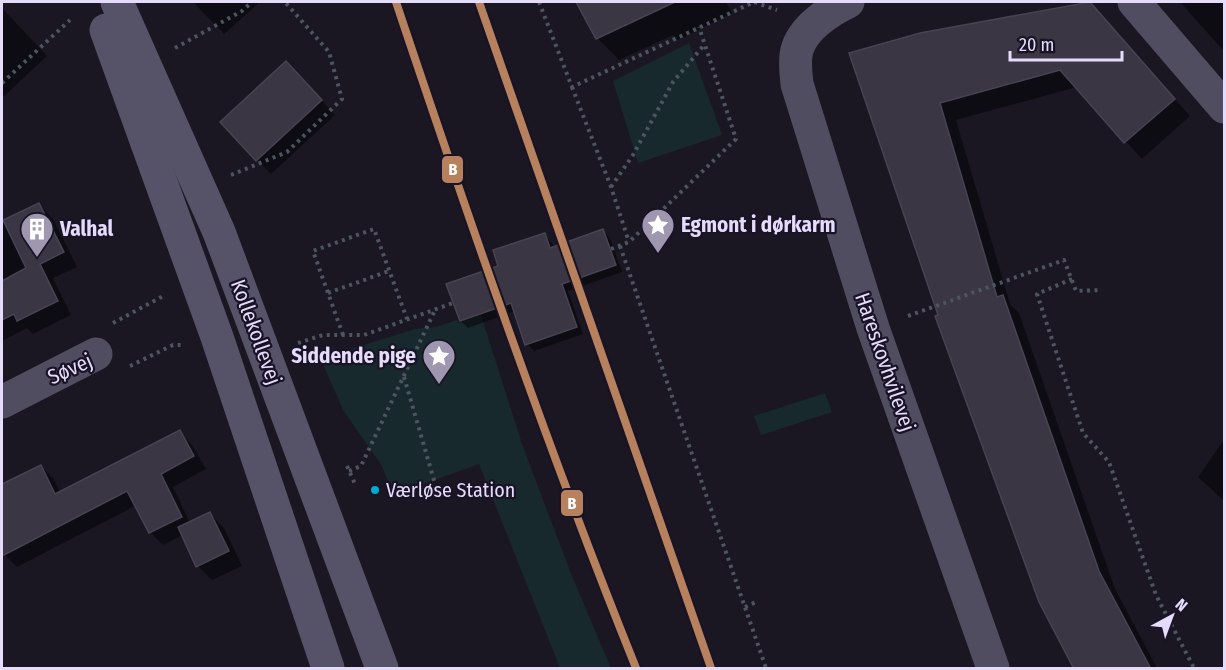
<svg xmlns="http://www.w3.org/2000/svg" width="1226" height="670" viewBox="0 0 1226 670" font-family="'Fira Sans Condensed',sans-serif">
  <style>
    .green { fill: #17292d }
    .shadow { fill: #0007 }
    .building { fill: #3a3643; stroke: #484354; stroke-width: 1.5 }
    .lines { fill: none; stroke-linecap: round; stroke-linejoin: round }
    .path { stroke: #4d5462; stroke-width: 4; stroke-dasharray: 3 4.5; stroke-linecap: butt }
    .street { stroke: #514d61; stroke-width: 33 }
    .secondary { stroke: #565267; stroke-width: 33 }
    .rail-1-casing { stroke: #191326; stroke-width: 12 }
    .rail-1 { stroke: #b6815c; stroke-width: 8 }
    .bus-dot { fill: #00a9ce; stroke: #191326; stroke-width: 2 }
    .labels { text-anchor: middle; stroke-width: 4.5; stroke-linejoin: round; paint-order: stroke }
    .bus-label { font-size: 20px; fill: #e5dcfb; stroke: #191326; text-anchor: start }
    .poi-label { font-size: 21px; font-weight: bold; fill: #e5dcfb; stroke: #191326; text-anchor: start }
    .street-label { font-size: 21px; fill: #e5dcfb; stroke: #191326 }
    .line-badge { stroke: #191326; stroke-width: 2 }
    .badge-label { font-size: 16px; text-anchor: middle; font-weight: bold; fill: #fff }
  </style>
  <rect width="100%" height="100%" fill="#1a1722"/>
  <g class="green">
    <polygon points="689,43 722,135 638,163 613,81"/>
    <polygon points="481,315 523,447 572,576 611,668 560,668 479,464 393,495 382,466 343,410 317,350 328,347 345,351 415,329 436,327 457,320 459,323"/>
    <polygon points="825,393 832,412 761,435 754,416"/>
  </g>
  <g class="shadow">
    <polygon points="193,2 260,2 224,34"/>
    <polygon points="578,2 726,2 732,13 678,40 673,35 619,60 597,38"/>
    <polygon points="1180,2 1224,2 1224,51"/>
    <polygon points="1090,3 1190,116 1142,159 1077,87 956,120 1010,304 1019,313 1115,589 1157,668 1075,668 940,316 851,54"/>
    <polygon points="2,8 47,56 2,98"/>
    <polygon points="300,77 335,115 271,174 222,122"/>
    <polygon points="39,204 53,219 77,267 53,278 71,315 33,334 27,328 2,341 2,223"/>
    <polygon points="603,231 610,238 622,272 568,291 583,334 534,351 527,344 515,311 468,328 461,321 448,285 500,267 544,234 551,242 554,248"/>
    <polygon points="179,432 192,445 206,469 173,487 190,523 210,514 224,528 242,566 212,580 198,566 183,535 163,545 150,532 137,505 17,567 4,554 2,550 2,486 41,466 54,479 60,493"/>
    <polygon points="1224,440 1224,501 1198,477"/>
  </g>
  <g class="building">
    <polygon points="576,2 675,2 596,39"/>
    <polygon points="1090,2 1175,99 1124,143 1060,70 940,103 997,297 1003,295 1099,571 1151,669 1074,669 1039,602 935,316 938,315 849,53 920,33"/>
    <polygon points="286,61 322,100 256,161 220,122"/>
    <polygon points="39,203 64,252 40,264 58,301 17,321 14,314 2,320 2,281 26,268 3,220"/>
    <polygon points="603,229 616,265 562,284 577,327 525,345 511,303 460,321 446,284 498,266 493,250 545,233 550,248"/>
    <polygon points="180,430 194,456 161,474 182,517 149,533 127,491 2,556 2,484 41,465 55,494"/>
    <polygon points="210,512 229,551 196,567 178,527"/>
  </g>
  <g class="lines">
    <g class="path">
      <polyline points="539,2 572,87 754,2 777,10"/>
      <polyline points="175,48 242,11 252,2"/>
      <polyline points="2,83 70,20"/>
      <polyline points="572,87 611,187 629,242"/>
      <polyline points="231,175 287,152 342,99 329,52 285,2"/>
      <polyline points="611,187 633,155 673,82 705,44"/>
      <polyline points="620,246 766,668"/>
      <polyline points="611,249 629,242 736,139 699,27"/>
      <polyline points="1072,279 1037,294 1083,433 1109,462 1156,595 1194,668"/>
      <polyline points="328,293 389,271"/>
      <polyline points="908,316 1064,260 1076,291 1101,290"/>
      <polyline points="113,323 165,295"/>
      <polyline points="343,335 313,251 374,229 407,319"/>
      <polyline points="298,343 323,335 364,335 453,303"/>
      <polyline points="130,366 173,345 184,345"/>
      <polyline points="404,377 438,494"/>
      <polyline points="347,466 355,484"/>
      <polyline points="349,471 361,466 436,308"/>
      <polyline points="745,607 756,602"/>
    </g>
    <g class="street">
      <path d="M848,2C829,11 803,28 797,50C794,60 796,74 797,84L873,328L993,668"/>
      <polyline points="1134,2 1224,107"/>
      <polyline points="2,402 96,354"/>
    </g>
    <g class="secondary">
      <polyline points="117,2 219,232 382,668"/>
      <polyline points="106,30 217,337 328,668"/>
    </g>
    <defs>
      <g id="rail-1">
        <path d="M396,2C471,226 548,449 636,668"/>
        <polyline points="479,2 711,668"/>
      </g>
    </defs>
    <use href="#rail-1" class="rail-1-casing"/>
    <use href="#rail-1" class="rail-1"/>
  </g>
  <defs>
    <symbol id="sight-pin" viewBox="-11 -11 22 30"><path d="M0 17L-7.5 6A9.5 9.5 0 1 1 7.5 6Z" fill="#9e97af" stroke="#191326"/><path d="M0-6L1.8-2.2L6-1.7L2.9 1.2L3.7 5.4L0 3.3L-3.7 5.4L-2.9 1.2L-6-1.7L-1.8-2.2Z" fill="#fff"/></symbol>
    <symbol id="building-pin" viewBox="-11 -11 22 30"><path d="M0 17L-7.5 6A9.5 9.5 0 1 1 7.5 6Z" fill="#9e97af" stroke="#191326"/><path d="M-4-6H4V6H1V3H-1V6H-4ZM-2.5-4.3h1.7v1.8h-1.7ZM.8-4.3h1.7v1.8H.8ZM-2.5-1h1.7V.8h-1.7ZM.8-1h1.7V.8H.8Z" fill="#fff"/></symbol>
  </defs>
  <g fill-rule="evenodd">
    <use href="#sight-pin" x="639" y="206" width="38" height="52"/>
    <use href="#building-pin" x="18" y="210" width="38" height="52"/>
    <use href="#sight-pin" x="420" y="337" width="38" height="52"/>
  </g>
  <circle class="bus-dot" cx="375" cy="490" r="5"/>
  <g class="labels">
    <g class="bus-label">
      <text x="386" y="497">Værløse Station</text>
    </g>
    <g class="poi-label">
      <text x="681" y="232">Egmont i dørkarm</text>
      <text x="60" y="236">Valhal</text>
      <text x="416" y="363" text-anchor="end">Siddende pige</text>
    </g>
    <g class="street-label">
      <text transform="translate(256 332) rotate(70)" y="7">Kollekollevej</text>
      <text transform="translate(885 362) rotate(71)" y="7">Hareskovhvilevej</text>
      <text transform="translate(70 369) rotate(-24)" y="7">Søvej</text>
    </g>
  </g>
  <g class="line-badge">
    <rect x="441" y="155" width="23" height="29" rx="6" fill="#b6815c"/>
    <rect x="560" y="489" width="24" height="28" rx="6" fill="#b6815c"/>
  </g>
  <g class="badge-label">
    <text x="453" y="175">B</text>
    <text x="572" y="509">B</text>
  </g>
  <rect width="1226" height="670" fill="none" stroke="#e5dcfb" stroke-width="6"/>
  <g transform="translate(1172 616) rotate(41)" stroke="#191326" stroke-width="4.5" paint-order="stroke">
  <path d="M0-4.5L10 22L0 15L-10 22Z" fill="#e5dcfb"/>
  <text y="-9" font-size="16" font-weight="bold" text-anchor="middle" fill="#e5dcfb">N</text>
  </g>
  <path d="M1010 51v9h112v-9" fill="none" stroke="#e5dcfb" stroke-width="3"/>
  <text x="1019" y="51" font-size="18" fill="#e5dcfb" stroke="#191326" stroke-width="4.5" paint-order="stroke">20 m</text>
</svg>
